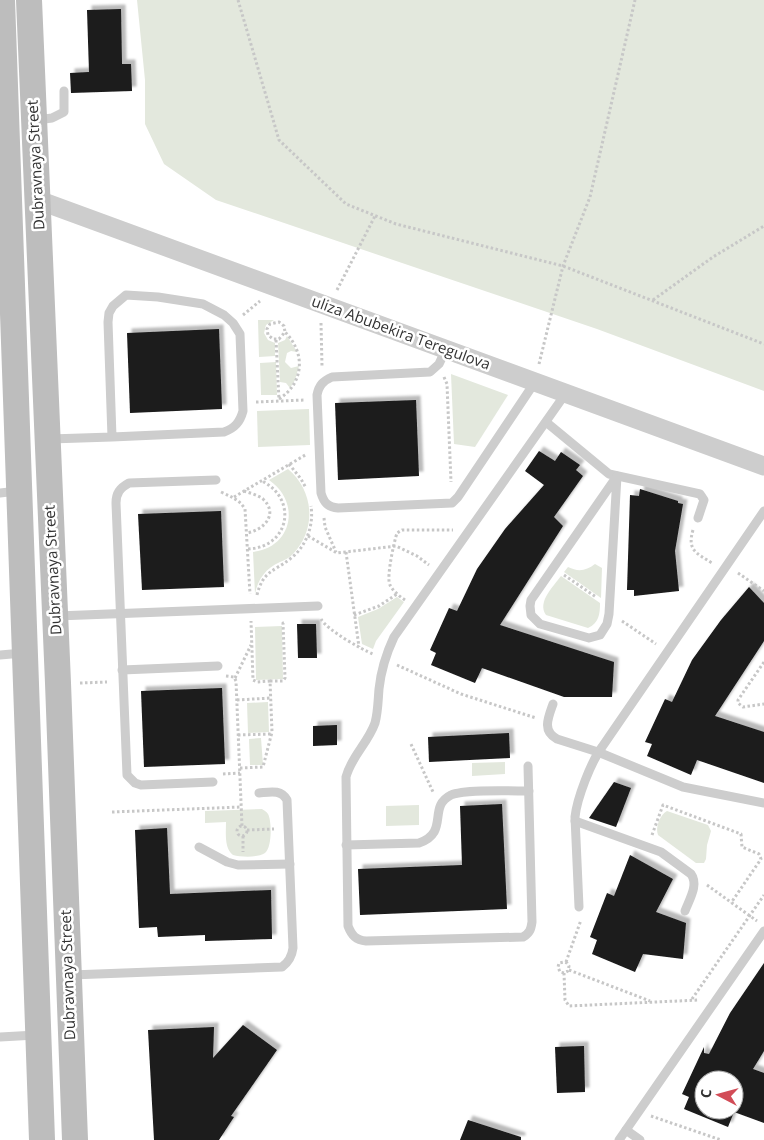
<svg xmlns="http://www.w3.org/2000/svg" width="764" height="1140" viewBox="0 0 764 1140" font-family="'Open Sans',sans-serif">
  <style>
    .green { fill: #e3e8dd }
    .building { fill: #1a1a1a; fill-rule: evenodd; filter: url(#shadow) }
    .lines { fill: none; stroke-linecap: round; stroke-linejoin: round }
    .path { stroke: #c7c7c7; stroke-width: 3; stroke-dasharray: 2.5 2.5; stroke-linecap: butt }
    .lane { stroke: #cdcdcd; stroke-width: 9 }
    .street { stroke: #cdcdcd; stroke-width: 19 }
    .secondary { stroke: #bdbdbd; stroke-width: 26 }
    .labels { text-anchor: middle; stroke-width: 5; stroke-linejoin: round; paint-order: stroke }
    .street-label { font-size: 15px; fill: #333; stroke: #fff }
  </style>
  <defs>
    <filter id="shadow"><feDropShadow dx="4.5" dy="-4.5" stdDeviation="1" flood-color="#0004"/></filter>
  </defs>
  <rect width="100%" height="100%" fill="#fff"/>
  <g class="green">
    <polygon points="137,0 764,0 764,391 597,329 216,200 164,164 145,124 145,80"/>
    <polygon points="258,320 274,320 266,325 264,333 268,340 275,343 275,356 259,357"/>
    <polygon points="287,336 297,352 291,351 287,353 285,362 291,368 299,366 295,380 290,388 286,383 280,382 278,343 285,340"/>
    <polygon points="276,362 277,395 261,395 260,363"/>
    <polygon points="451,374 508,395 475,447 454,444"/>
    <polygon points="309,409 310,445 258,447 257,411"/>
    <path d="M288,469C314,491 317,529 293,554C289,558 285,560 280,562C266,568 258,579 255,594L253,552C293,547 301,502 269,480Z"/>
    <path d="M595,564L602,568L601,598L564,572L568,567C578,572 586,571 595,564Z"/>
    <path d="M561,576L600,603C600,614 599,623 588,628L546,615C537,602 553,587 561,576Z"/>
    <polygon points="397,597 404,602 376,641 373,649 362,644 358,617 378,609"/>
    <polygon points="282,626 283,679 256,680 255,627"/>
    <polygon points="268,702 269,732 248,733 247,703"/>
    <polygon points="261,738 263,765 250,765 249,739"/>
    <polygon points="505,762 505,774 472,776 472,763"/>
    <polygon points="419,805 419,825 386,826 386,806"/>
    <path d="M262,809C265,811 266,811 268,814C272,821 272,848 265,853C257,858 241,857 233,855C224,848 226,833 226,822L205,823V811Z"/>
    <path d="M667,811L708,825L711,831L707,845L706,859L704,863H696L658,835C655,827 660,815 667,811Z"/>
  </g>
  <g class="building">
    <polygon points="121,9 122,64 131,64 132,91 71,93 70,73 89,72 87,10"/>
    <polygon points="219,329 222,409 130,413 127,333"/>
    <polygon points="416,400 419,476 338,480 335,403"/>
    <polygon points="539,451 555,461 561,452 580,465 576,470 583,476 554,517 563,526 500,625 614,662 612,697 564,697 482,668 475,683 431,665 436,653 430,650 449,608 457,611 477,569 505,529 544,485 525,471"/>
    <polygon points="640,489 678,501 678,503 683,504 675,551 679,591 634,596 634,590 627,590 630,495 639,496"/>
    <polygon points="221,511 224,587 142,590 138,514"/>
    <polygon points="749,587 764,603 764,641 715,716 764,732 764,783 697,760 691,775 647,756 652,744 645,742 665,699 672,702 692,660 721,620"/>
    <polygon points="297,624 316,624 317,658 298,658"/>
    <polygon points="222,688 225,764 144,767 141,691"/>
    <polygon points="337,725 337,745 313,746 313,726"/>
    <polygon points="509,733 510,758 429,762 428,737"/>
    <polygon points="614,782 631,788 616,827 589,818"/>
    <polygon points="502,804 507,909 360,915 358,869 462,865 460,806"/>
    <polygon points="167,828 170,894 271,890 272,939 205,941 205,935 158,937 157,927 139,928 135,830"/>
    <polygon points="630,855 673,879 656,912 686,923 683,959 643,954 635,972 592,954 597,940 590,937 607,893 614,896"/>
    <path d="M764,963V1051L753,1069L764,1073V1123L734,1112L728,1127L684,1109L689,1097L682,1094L704,1047V1053L709,1054L730,1013ZM704,1080H734V1110H704Z"/>
    <polygon points="243,1025 277,1050 231,1116 234,1117 219,1140 154,1140 148,1030 214,1027 213,1058"/>
    <polygon points="584,1046 585,1092 557,1093 555,1047"/>
    <polygon points="468,1120 521,1137 521,1140 460,1140"/>
  </g>
  <g class="lines">
    <g class="path">
      <polyline points="238,0 279,140 346,204 396,224 563,266 764,344"/>
      <polyline points="337,290 375,216"/>
      <polyline points="653,300 713,257 764,226"/>
      <polyline points="243,315 260,301"/>
      <polyline points="321,323 322,366"/>
      <polyline points="276,340 279,400"/>
      <polyline points="539,364 563,266 590,197 635,0"/>
      <polyline points="444,377 447,384 451,482"/>
      <path d="M279,399C304,383 306,353 285,332L279,339H273L268,335L267,329L270,324L279,322L284,326L285,332"/>
      <polyline points="256,402 305,400"/>
      <polyline points="289,464 301,479 306,488"/>
      <path d="M244,491C250,493 258,495 263,499C279,514 264,530 247,533"/>
      <path d="M221,492C231,497 239,499 245,509L250,594"/>
      <polyline points="234,497 307,454"/>
      <polyline points="324,518 325,527 336,552"/>
      <path d="M693,530C687,550 696,553 712,563"/>
      <polyline points="308,536 337,553 396,546 417,556 429,565"/>
      <path d="M248,549C290,547 298,499 262,481"/>
      <polyline points="346,552 359,647"/>
      <polyline points="738,573 764,591"/>
      <polyline points="564,575 596,597"/>
      <path d="M257,595C263,571 273,572 290,559C306,547 314,526 311,506"/>
      <path d="M405,600C399,596 393,591 390,585C386,578 394,542 397,533L402,530H453"/>
      <polyline points="354,615 379,606 397,594"/>
      <path d="M321,619C327,630 361,649 373,654"/>
      <polyline points="622,621 656,644"/>
      <polyline points="764,662 738,700 738,703 743,707 764,704"/>
      <polyline points="397,665 461,694 536,718"/>
      <polyline points="226,676 234,677 236,681 242,826"/>
      <polyline points="235,678 251,645"/>
      <polyline points="270,681 283,681 285,678 283,623 286,623"/>
      <polyline points="80,683 107,682"/>
      <polyline points="237,700 271,698"/>
      <polyline points="238,735 271,734"/>
      <polyline points="411,744 433,792"/>
      <polyline points="240,768 263,767 272,732 270,681 257,682 253,680 251,621"/>
      <polyline points="223,774 240,773"/>
      <polyline points="112,812 241,807"/>
      <circle cx="242" cy="831" r="5"/>
      <polyline points="247,830 274,829"/>
      <polyline points="652,835 663,805 741,834 742,847 759,854 761,859 731,903"/>
      <polyline points="243,836 243,852"/>
      <polyline points="707,885 757,921"/>
      <polyline points="566,962 581,920"/>
      <polyline points="569,970 650,1001"/>
      <polyline points="564,973 560,972 558,967 559,963 564,962 567,963 569,966 568,971 564,973 565,1000 569,1006 699,1000"/>
      <polyline points="692,999 764,895"/>
      <polyline points="651,1116 721,1140"/>
    </g>
    <g class="lane">
      <polyline points="37,120 52,118 64,112 64,91"/>
      <path d="M446,349L439,364L430,372L332,377C323,381 319,385 317,395L321,493C324,503 328,507 338,508L452,503L458,497L535,382"/>
      <polyline points="546,422 609,474 700,494 704,500 698,518"/>
      <path d="M50,439L112,437L224,432C235,428 240,422 243,411L240,334L233,323L224,315L203,304L158,297L126,295L113,306L109,313L108,322L112,437"/>
      <polygon points="617,476 609,614 607,624 600,635 589,638 540,624 531,615 530,606 531,600"/>
      <polyline points="0,493 17,491"/>
      <polyline points="57,616 318,606"/>
      <polyline points="0,655 23,653"/>
      <polyline points="122,670 218,666"/>
      <path d="M553,704C548,718 542,731 557,739L598,752L683,787L764,803"/>
      <path d="M528,766L532,922C531,929 530,933 523,937L366,941C356,940 352,936 348,926L346,777C351,757 368,743 375,723C378,712 378,701 379,689C381,670 386,654 394,637L566,393"/>
      <path d="M213,782L141,785L135,783L127,775L116,503C116,493 120,488 129,483L216,480"/>
      <path d="M575,821L661,852L691,874C699,885 689,900 685,911"/>
      <path d="M346,845L419,843C450,832 427,807 451,795C464,789 512,791 529,791"/>
      <polyline points="199,847 227,862 238,865 290,864"/>
      <path d="M579,907L575,817C577,798 591,762 602,747L764,511"/>
      <path d="M71,975L282,967C289,962 292,956 293,948L287,800C281,789 270,792 259,793"/>
      <polyline points="0,1037 36,1035"/>
      <polyline points="626,1130 640,1140"/>
      <polyline points="619,1140 764,931"/>
    </g>
    <polyline class="street" points="38,200 764,466"/>
    <g class="secondary">
      <polyline points="2,0 42,1140"/>
      <polyline points="29,0 58,683 75,1140"/>
    </g>
  </g>
  <g class="labels">
    <g class="street-label">
      <text transform="translate(36 165) rotate(-93)" y="5">Dubravnaya Street</text>
      <text transform="translate(401 333) rotate(20)" y="5">uliza Abubekira Teregulova</text>
      <text transform="translate(53 570) rotate(-93)" y="5">Dubravnaya Street</text>
      <text transform="translate(68 975) rotate(-92)" y="5">Dubravnaya Street</text>
    </g>
  </g>
  <g transform="translate(719 1095) rotate(276)"><circle r="24" fill="#ffffff" stroke="#adadad"/>
  <path d="M0-4L9 19L0 12L-9 19Z" fill="#d24c57"/>
  <text y="-8" font-size="14" font-weight="bold" text-anchor="middle" fill="#333333">С</text>
  </g>
</svg>
